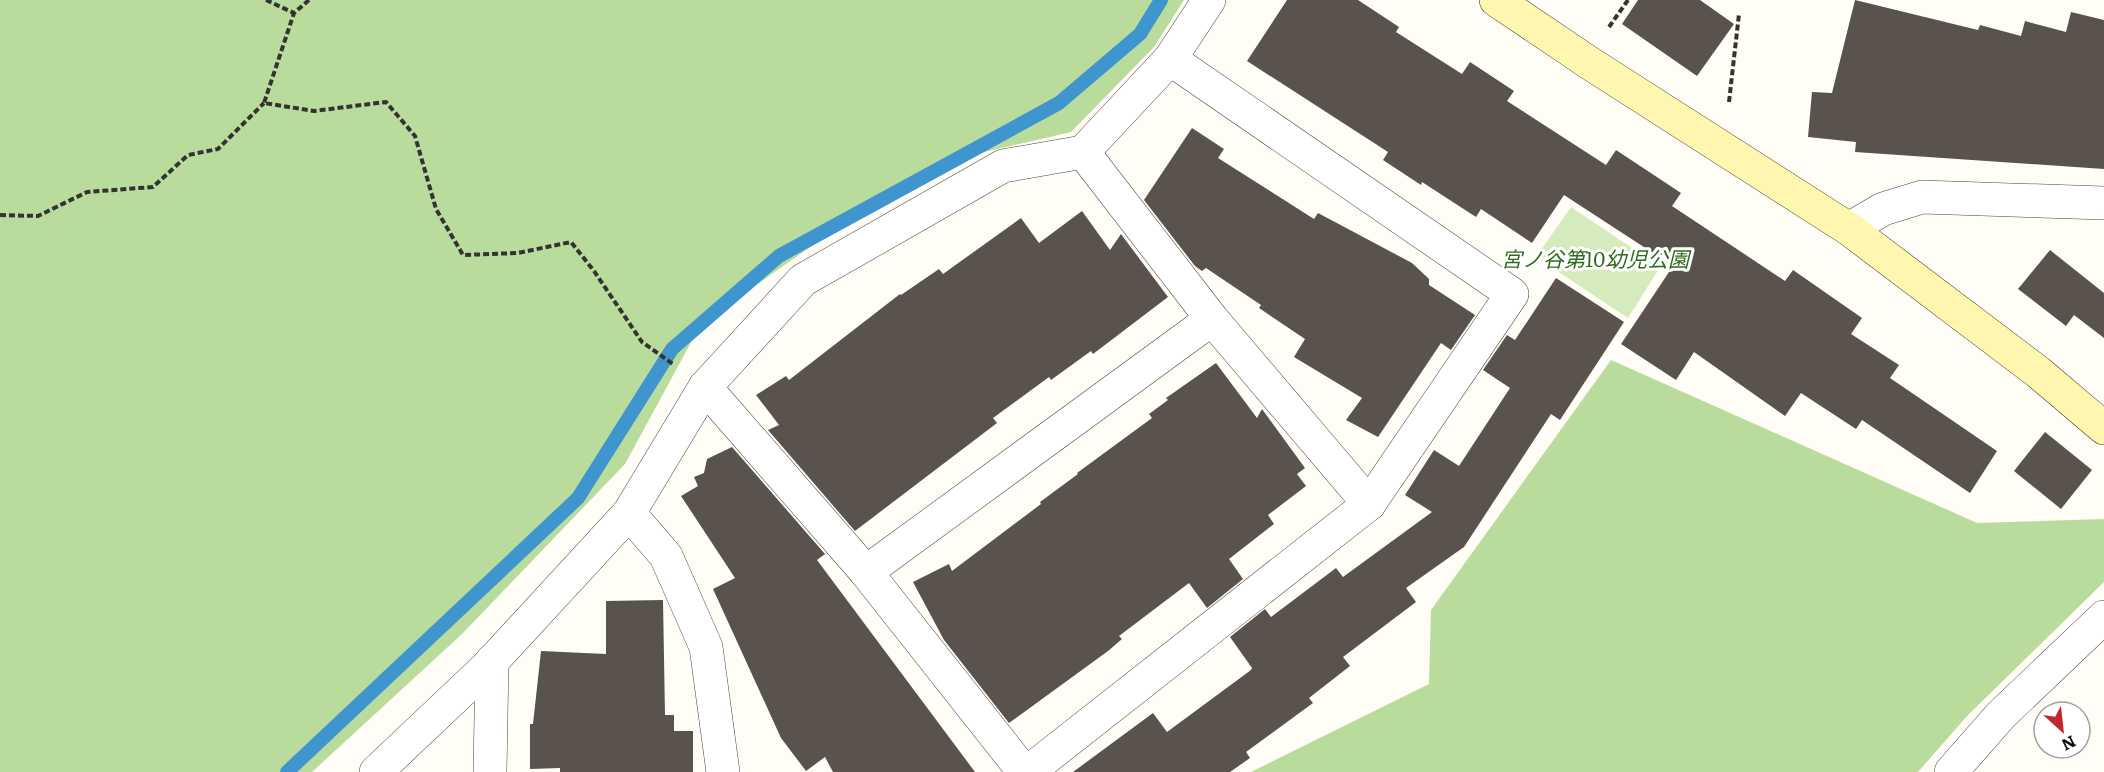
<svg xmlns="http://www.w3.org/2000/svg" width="2104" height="772" viewBox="0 0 2104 772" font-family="Literata,'Noto Sans JP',serif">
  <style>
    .green { fill: #d5ebbd }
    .forest { fill: #b9dc9c }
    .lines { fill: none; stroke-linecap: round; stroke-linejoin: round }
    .stream { stroke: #3f96cf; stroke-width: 14 }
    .building { fill: #5a524d }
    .street-casing { stroke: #444; stroke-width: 34 }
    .secondary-casing { stroke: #333; stroke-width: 34 }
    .path { stroke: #333; stroke-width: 4; stroke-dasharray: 6 3; stroke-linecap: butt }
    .street { stroke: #fff; stroke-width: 33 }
    .secondary { stroke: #fff6b0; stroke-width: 33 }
    .labels { text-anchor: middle; stroke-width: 6; stroke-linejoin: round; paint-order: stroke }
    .park-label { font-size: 21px; font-style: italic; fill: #2f6b1f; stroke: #fff }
  </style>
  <rect width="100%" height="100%" fill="#fffdf5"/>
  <polygon class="green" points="1571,207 1660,267 1628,318 1536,257"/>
  <g class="forest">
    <polygon points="0,0 1184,0 1154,47 1071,132 971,155 840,226 701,324 625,464 462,634 312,772 0,772"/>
    <polygon points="1611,360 1977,523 2104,519 2104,582 1968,715 1918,772 1251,772 1429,684 1431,610"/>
  </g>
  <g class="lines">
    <polyline class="stream" points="287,772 578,498 672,349 779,256 1059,103 1140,34 1161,0"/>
  </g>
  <g class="building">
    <polygon points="1287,0 1358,0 1399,27 1396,32 1462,74 1470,62 1514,91 1507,101 1606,165 1616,150 1681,193 1672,206 1785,281 1793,270 1862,318 1851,334 1899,365 1890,378 1997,451 1970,493 1862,420 1856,429 1801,393 1785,416 1694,352 1676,380 1621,344 1673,266 1564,195 1532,243 1481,209 1476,217 1422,182 1421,185 1383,160 1388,152 1247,61"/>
    <polygon points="1638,0 1700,0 1734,24 1697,76 1622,24"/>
    <polygon points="1855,0 1978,30 1980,25 2021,36 2025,21 2066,32 2071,12 2104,20 2104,169 1855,152 1856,142 1808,137 1812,92 1832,93"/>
    <polygon points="1192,128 1224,149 1218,158 1314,219 1318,213 1412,263 1429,279 1429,285 1475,315 1451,350 1441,343 1378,437 1346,420 1362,398 1294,357 1305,339 1259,308 1261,305 1206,268 1202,271 1195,266 1144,200"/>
    <polygon points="1082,211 1110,250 1121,234 1168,297 1093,354 1091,351 1051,380 1049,377 993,418 997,423 855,531 768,430 779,425 756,395 786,376 789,380 900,294 901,295 939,269 943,274 1021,218 1039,243"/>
    <polygon points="2050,250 2104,293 2104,338 2074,315 2066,326 2018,289"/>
    <polygon points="1556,278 1624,322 1560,420 1551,414 1464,547 1406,588 1416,602 1343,657 1350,666 1309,698 1313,703 1246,752 1250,758 1230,772 1073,772 1153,713 1167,732 1251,670 1252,668 1230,637 1265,609 1271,617 1336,568 1343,577 1432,512 1405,495 1434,450 1459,466 1510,388 1483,370 1507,335 1515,340"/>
    <polygon points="1216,363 1257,418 1262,409 1305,468 1297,474 1306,486 1268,515 1274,524 1229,559 1243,579 1207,608 1189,583 1119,636 1122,639 1108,651 1009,723 944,640 913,582 949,564 952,571 1041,504 1040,502 1078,474 1077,473 1152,418 1149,414 1168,400 1166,398"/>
    <polygon points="2045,432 2092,470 2061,509 2014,471"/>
    <polygon points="732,447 825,554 817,560 975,772 833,772 825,757 806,771 781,738 713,589 735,578 681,496 698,486 694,477 704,473 707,459"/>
    <polygon points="663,600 665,715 674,715 674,731 693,731 693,772 560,772 560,768 530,769 530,724 533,724 541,651 606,654 606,601"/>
  </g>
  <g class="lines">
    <defs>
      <g id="street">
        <polyline points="1083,152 1212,319 1369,504"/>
        <polyline points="1849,229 1883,209 1922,197 2104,203"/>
        <polyline points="705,387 866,572 1024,772"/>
        <polyline points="629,513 666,556 706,647 723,772"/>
        <polyline points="866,572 1212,319"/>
        <polyline points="376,772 487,667 629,513 705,387 803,280 1003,166 1083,152 1170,59 1209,0"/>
        <polyline points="490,772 492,661"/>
        <polyline points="1028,772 1369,504 1512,294 1170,59"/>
        <polyline points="1951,772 2001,715 2104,617"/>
      </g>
      <polyline id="secondary" points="1496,0 1591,64 1849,229 2038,372 2104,428"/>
    </defs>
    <use href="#street" class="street-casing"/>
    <use href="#secondary" class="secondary-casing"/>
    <g class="path">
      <polyline points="266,0 294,13"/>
      <polyline points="309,0 294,13 264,103 314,111 386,102 415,136 436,209 463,255 518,253 571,242 594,271 642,342 673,364"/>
      <polyline points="1609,27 1628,0"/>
      <polyline points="1729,102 1739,14"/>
      <polyline points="0,215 38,216 87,192 153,187 188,155 218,149 264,103"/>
    </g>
    <use href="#street" class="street"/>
    <use href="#secondary" class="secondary"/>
  </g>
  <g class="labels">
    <g class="park-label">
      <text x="1595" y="267">宮ノ谷第10幼児公園</text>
    </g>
  </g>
  <g transform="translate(2062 730) rotate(153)"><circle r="28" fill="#ffffff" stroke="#a0a0a0" stroke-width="1.5"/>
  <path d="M0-4.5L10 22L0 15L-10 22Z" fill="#c4262e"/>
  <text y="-9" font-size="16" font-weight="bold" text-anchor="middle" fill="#111111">N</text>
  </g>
</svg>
